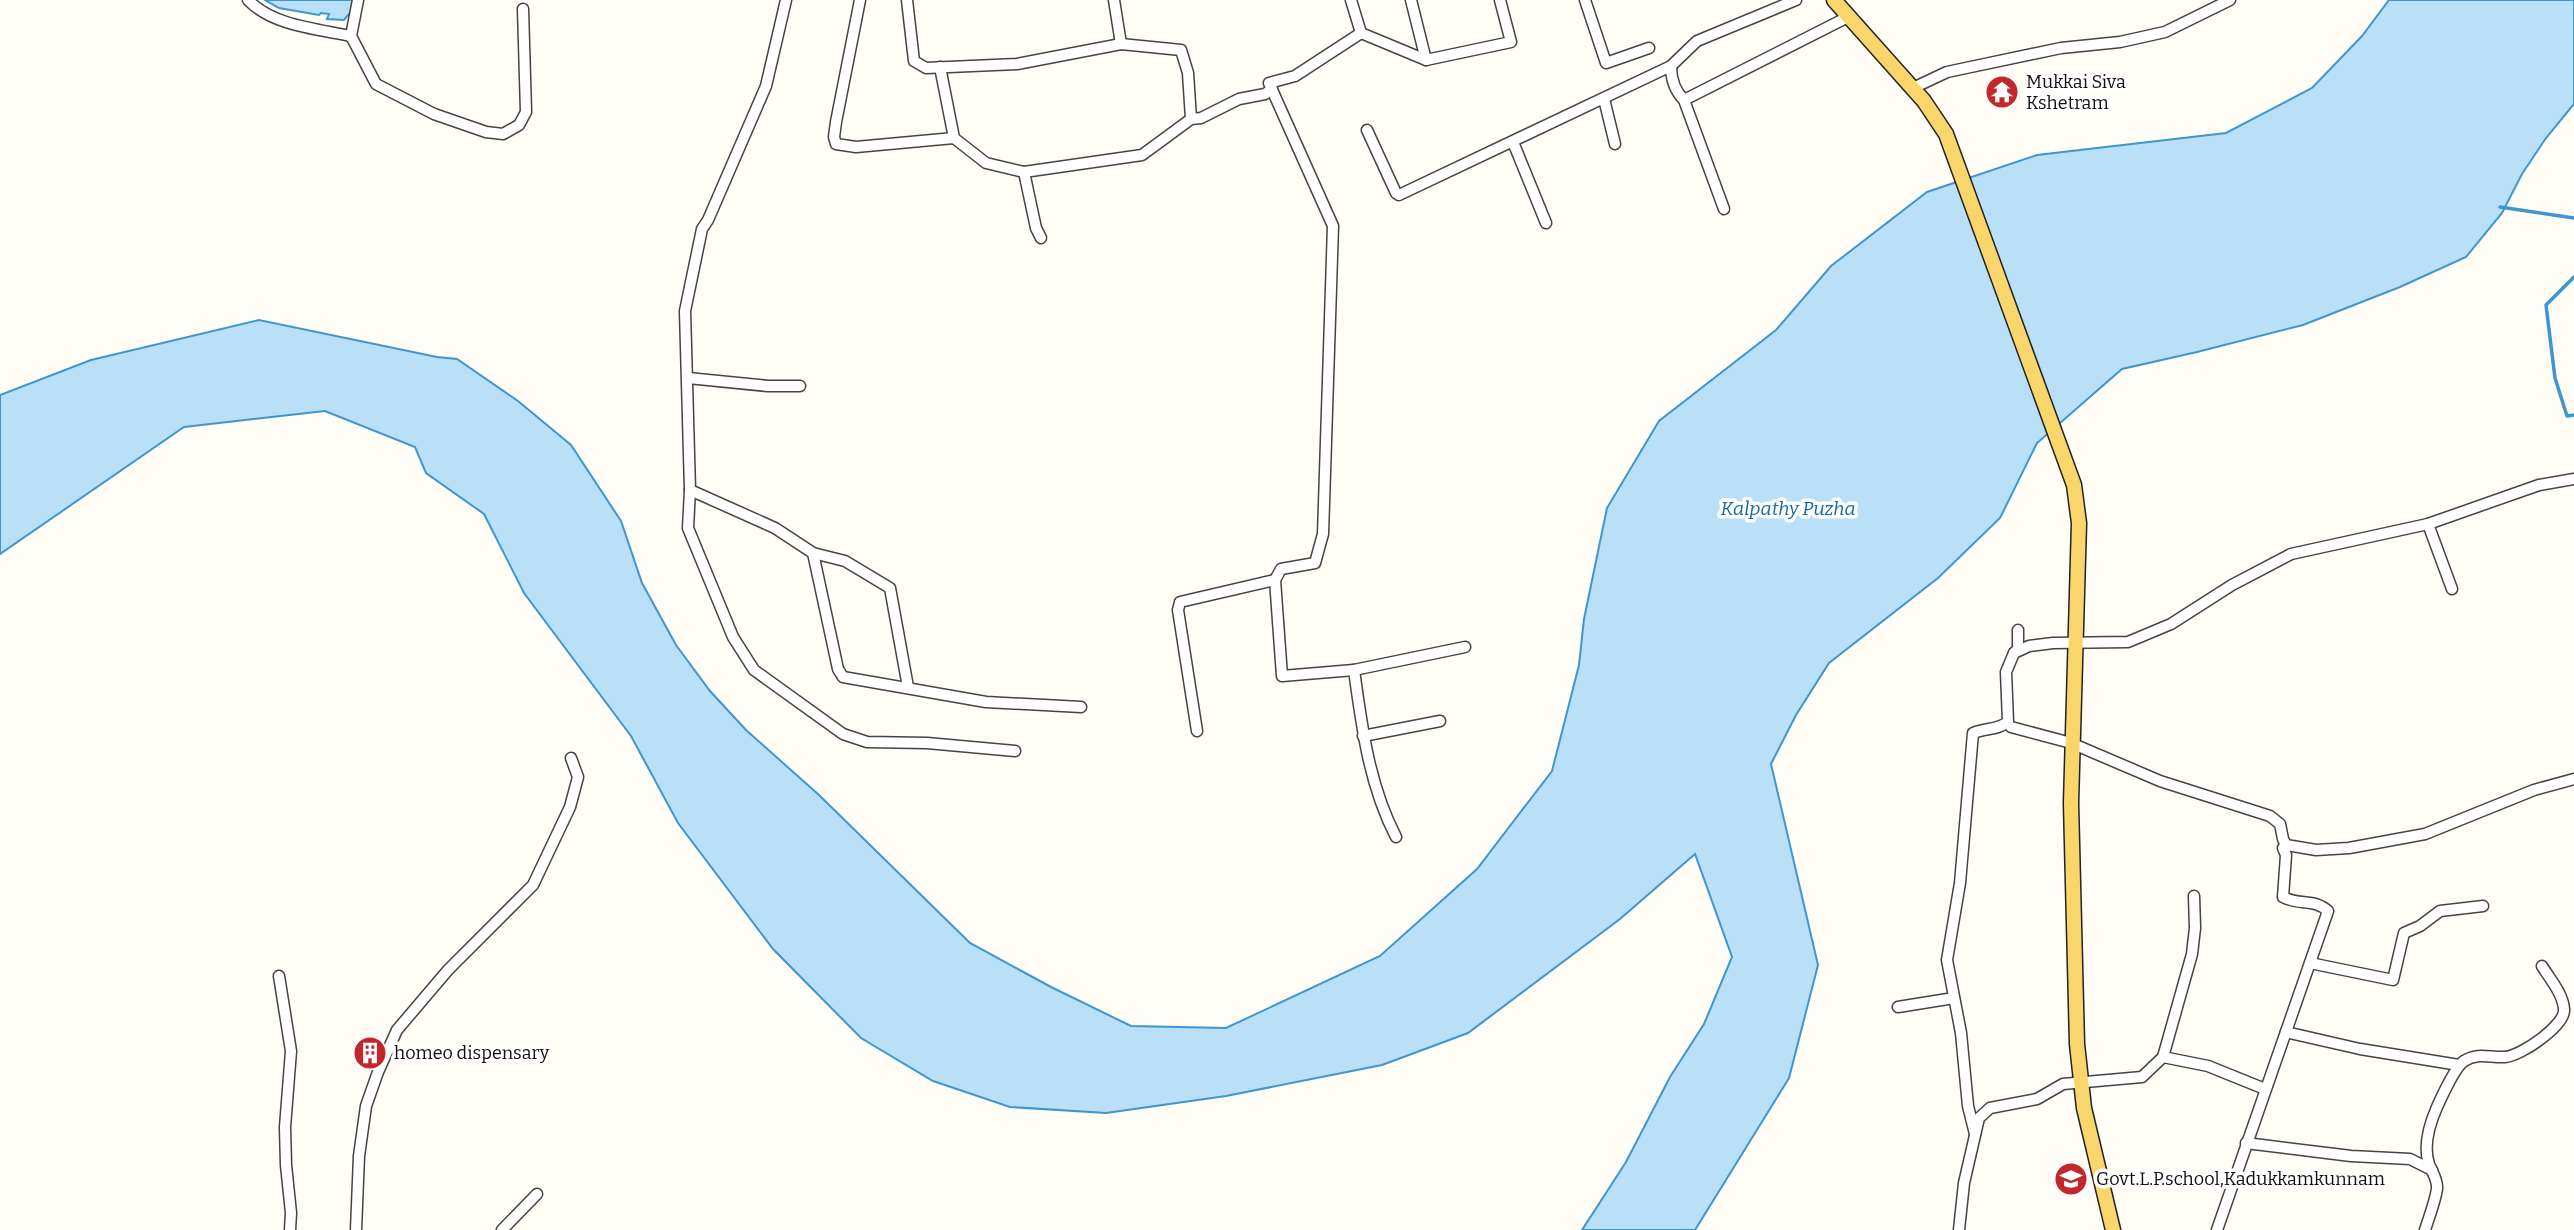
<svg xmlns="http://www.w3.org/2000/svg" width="2574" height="1230" viewBox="0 0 2574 1230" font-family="Bitter,serif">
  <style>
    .water { fill: #b9e0f7; stroke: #3f96cf; stroke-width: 2 }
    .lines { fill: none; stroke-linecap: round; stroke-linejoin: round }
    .stream { stroke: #3f96cf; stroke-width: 3.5 }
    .minor-casing { stroke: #444; stroke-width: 13 }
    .major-casing { stroke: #222; stroke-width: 17 }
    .minor { stroke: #fff; stroke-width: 10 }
    .major { stroke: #f9d66b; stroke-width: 14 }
    .labels { text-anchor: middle; stroke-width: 7; stroke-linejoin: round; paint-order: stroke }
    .poi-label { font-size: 18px; fill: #111; stroke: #fff; text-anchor: start }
    .water-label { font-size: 19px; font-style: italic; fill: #1768a6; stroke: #fff }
  </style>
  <rect width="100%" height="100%" fill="#fffdf5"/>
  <g class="water">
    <polygon points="265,0 352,0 355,7 344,20 327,19 329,14 321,13 319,15 279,8"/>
    <polygon points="2389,0 2574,0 2574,104 2546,138 2522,174 2502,213 2466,257 2400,287 2303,325 2197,352 2122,369 2037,443 2000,518 1938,578 1829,663 1796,715 1771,764 1818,965 1789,1078 1695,1230 1582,1230 1626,1162 1670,1077 1704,1024 1732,957 1695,854 1620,919 1468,1033 1382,1065 1226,1096 1106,1113 1010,1107 933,1081 861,1038 773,949 678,823 631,736 524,593 484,514 426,473 415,447 325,411 184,427 0,554 0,395 91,360 259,320 437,357 457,359 518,401 571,445 621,521 642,583 676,645 710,691 746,730 819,795 970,943 1051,987 1131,1026 1226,1028 1380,956 1477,869 1552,771 1579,665 1584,619 1607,508 1659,421 1776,330 1831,266 1927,192 2037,155 2226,133 2312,88 2362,36"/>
  </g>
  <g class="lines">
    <g class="stream">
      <polyline points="2500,207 2574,218"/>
      <polyline points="2574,277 2546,305 2555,378 2567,416 2574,415"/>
    </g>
    <defs>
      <g id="minor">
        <path d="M248,0C273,26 318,29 351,36"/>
        <polyline points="358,0 351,36 376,84 434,114 486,132 503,134 519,125 526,112 523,9"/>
        <polyline points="786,0 766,86 708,220 702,229 685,311 690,490 688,528 733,637 754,670 843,734 867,742 927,743 1015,751"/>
        <polyline points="860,0 836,122 834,137 836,144 856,147 954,138"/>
        <polyline points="907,0 914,61 926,68 1017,64 1121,44 1181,50 1188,73 1191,119"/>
        <polyline points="1114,0 1121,44"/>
        <polyline points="1351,0 1361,33 1426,60 1511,42 1500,0"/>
        <polyline points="1411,0 1426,60"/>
        <polyline points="1585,0 1606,63 1649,48"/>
        <polyline points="1361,33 1295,76 1269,83 1333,226 1323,534 1315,563 1281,569 1275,580 1282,676 1354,670 1465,647"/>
        <path d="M1671,66C1671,79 1674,90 1684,100L1724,209"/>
        <polyline points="940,67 954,138 986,163 1024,172 1142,155 1191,119 1201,118 1239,99 1265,94 1272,89"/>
        <polyline points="1913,88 1947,72 2061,48 2120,42 2165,32 2230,0"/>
        <polyline points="1604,99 1615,144"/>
        <polyline points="1684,100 1848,17"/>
        <polyline points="1367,130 1396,193 1399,195 1671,66 1697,41 1796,0"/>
        <polyline points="1513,142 1546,223"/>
        <polyline points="1024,172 1036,228 1041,238"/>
        <polyline points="688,378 768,386 800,386"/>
        <polyline points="690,490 775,528 813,553 845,561 890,588 908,687"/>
        <polyline points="2428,524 2452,589"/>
        <polyline points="813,553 838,669 843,677 986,702 1081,707"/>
        <polyline points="2014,653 2018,649 2018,630"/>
        <path d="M1354,670C1362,728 1369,785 1396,837"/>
        <polyline points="2011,727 2071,743 2160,781 2270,816 2280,824 2283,839 2286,845 2316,850 2349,848 2425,834 2534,790 2574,779"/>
        <polyline points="1197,731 1178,610 1180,602 1275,580"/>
        <polyline points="1363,736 1440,721"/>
        <polyline points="2310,963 2393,980 2404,933 2420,926 2440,911 2483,906"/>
        <polyline points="279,976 291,1051 285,1127 286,1165 291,1213 290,1230"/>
        <polyline points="1898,1007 1954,998"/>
        <polyline points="2286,1032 2360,1049 2459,1065"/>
        <polyline points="2163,1057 2208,1066 2265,1089"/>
        <path d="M1975,1134L1968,1106L1961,1033L1947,960L1960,883L1973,733C1985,728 1998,730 2008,722L2006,672L2014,653L2029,646L2053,643L2128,642L2171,624L2232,585L2291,554L2428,524L2539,485L2574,479"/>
        <polyline points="2246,1143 2351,1156 2410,1159 2432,1170"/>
        <polyline points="356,1230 359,1156 366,1106 378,1072 397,1030 448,970 533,885 570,807 578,777 571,758"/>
        <polyline points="502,1230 537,1194"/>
        <polyline points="1959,1230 1964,1183 1979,1118 1990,1108 2037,1099 2063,1084 2142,1077 2163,1057 2192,954 2195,928 2194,896"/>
        <path d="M2217,1230L2328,911C2314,898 2300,906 2283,897L2286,855L2283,848"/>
        <path d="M2425,1230C2429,1217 2435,1202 2437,1189C2438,1180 2432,1172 2429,1164C2423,1146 2430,1123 2437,1107C2442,1096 2455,1067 2464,1061C2478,1052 2490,1058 2505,1057C2521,1056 2566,1025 2564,1009C2563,994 2550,979 2542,966"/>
      </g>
      <polyline id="major" points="1834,0 1924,101 1946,134 2074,485 2079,523 2071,803 2077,1044 2084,1108 2113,1230"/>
    </defs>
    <use href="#minor" class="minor-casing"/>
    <use href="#major" class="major-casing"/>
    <use href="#minor" class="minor"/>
    <use href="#major" class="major"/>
  </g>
  <defs>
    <symbol id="temple-disc" viewBox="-11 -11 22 22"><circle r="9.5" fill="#c4262e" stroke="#fff"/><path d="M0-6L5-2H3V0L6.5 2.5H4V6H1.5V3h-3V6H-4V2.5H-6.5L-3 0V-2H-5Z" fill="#fff"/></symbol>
    <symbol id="building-disc" viewBox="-11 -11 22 22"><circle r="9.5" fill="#c4262e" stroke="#fff"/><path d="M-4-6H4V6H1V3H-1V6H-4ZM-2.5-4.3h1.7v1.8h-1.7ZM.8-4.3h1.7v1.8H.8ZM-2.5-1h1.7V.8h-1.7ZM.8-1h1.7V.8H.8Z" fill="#fff"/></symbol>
    <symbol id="school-disc" viewBox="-11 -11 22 22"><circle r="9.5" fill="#c4262e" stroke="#fff"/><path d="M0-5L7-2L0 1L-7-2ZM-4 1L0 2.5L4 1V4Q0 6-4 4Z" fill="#fff"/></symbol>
  </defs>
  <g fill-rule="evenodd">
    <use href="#temple-disc" x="1983" y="73" width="38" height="38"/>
    <use href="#building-disc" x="351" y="1034" width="38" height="38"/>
    <use href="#school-disc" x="2052" y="1160" width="38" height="38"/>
  </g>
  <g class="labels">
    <g class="poi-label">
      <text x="2026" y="88">Mukkai Siva<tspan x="2026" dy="21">Kshetram</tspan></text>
      <text x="394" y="1059">homeo dispensary</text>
      <text x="2096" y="1185">Govt.L.P.school,Kadukkamkunnam</text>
    </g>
    <g class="water-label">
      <text x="1788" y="515">Kalpathy Puzha</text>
    </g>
  </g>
</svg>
